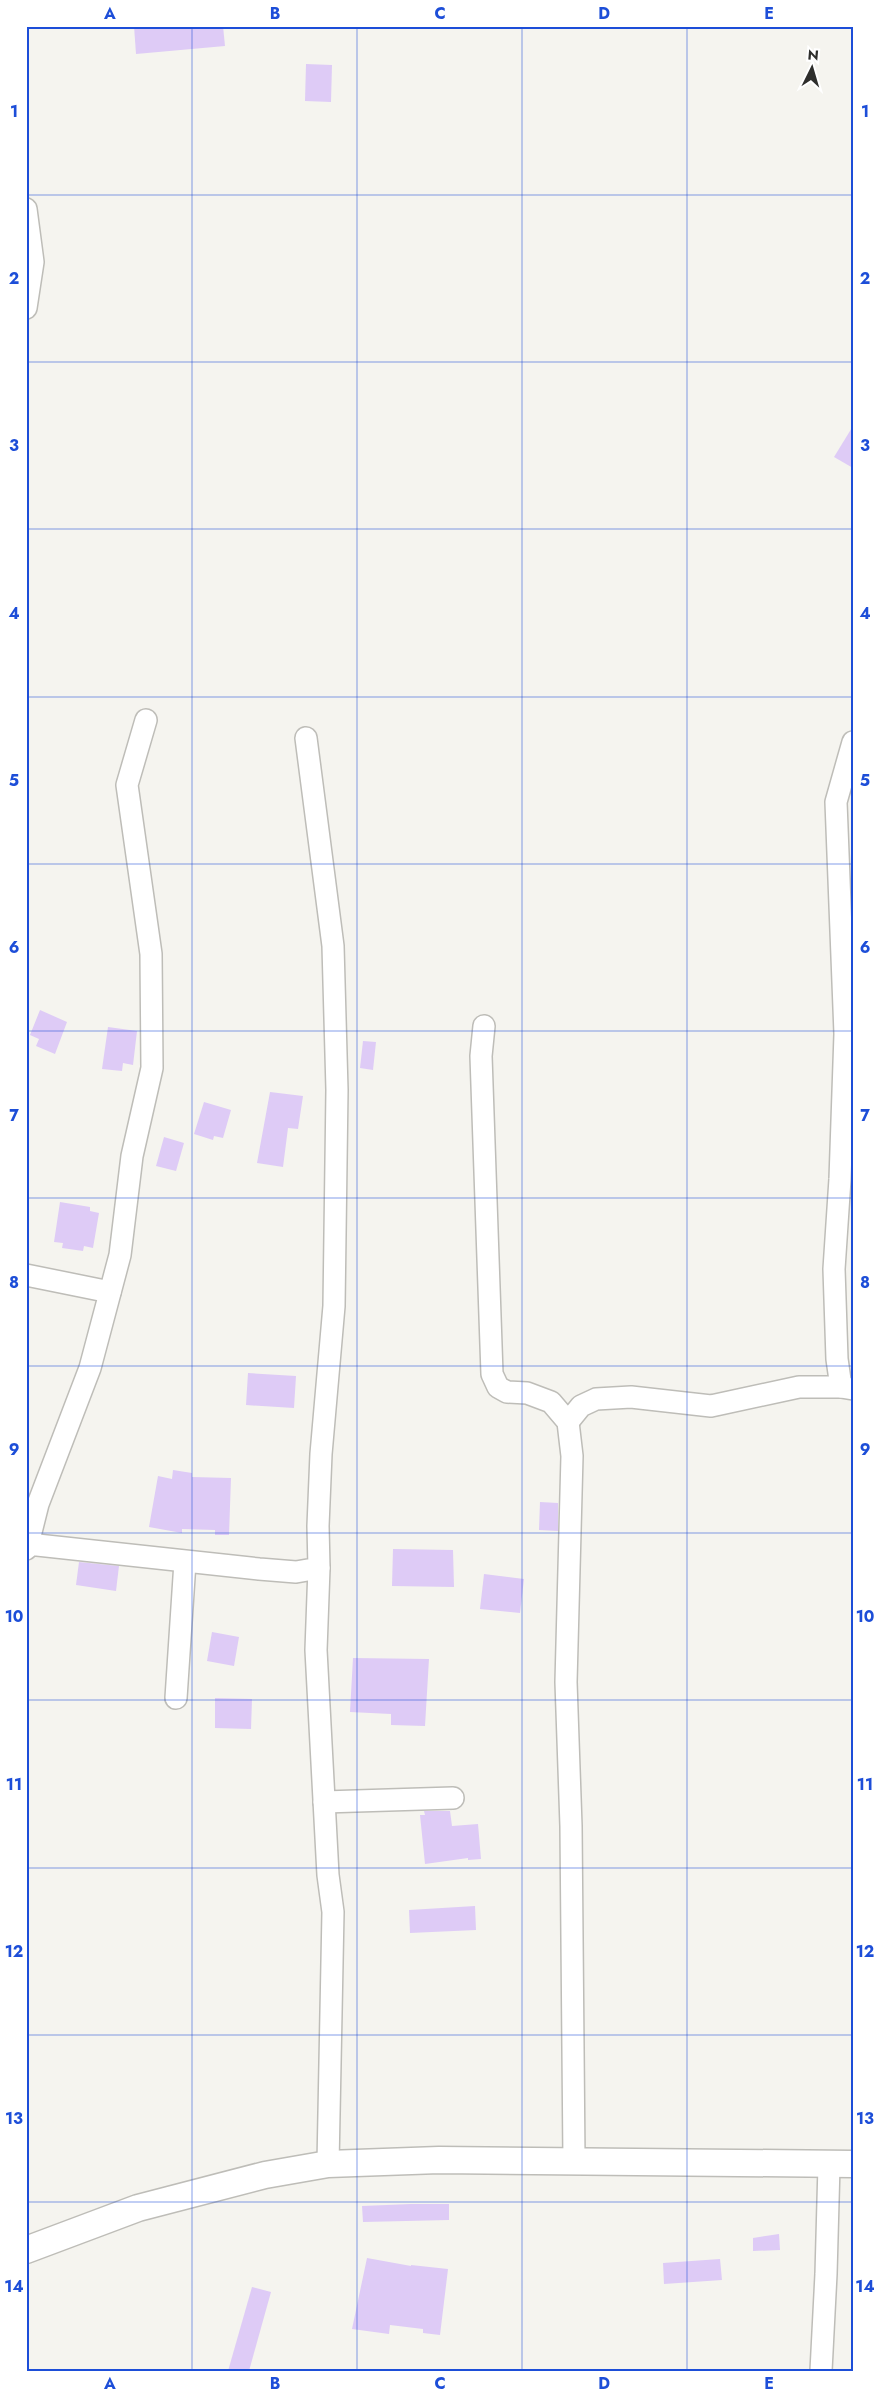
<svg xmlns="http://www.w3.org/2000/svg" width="879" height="2397" viewBox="0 0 879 2397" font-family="Jost,sans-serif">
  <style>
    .building { fill: #decbf6 }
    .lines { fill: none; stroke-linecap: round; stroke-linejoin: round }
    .minor-casing { stroke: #bebdb8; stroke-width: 24 }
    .major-casing { stroke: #bebdb8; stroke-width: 29 }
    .minor { stroke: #fff; stroke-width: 21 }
    .major { stroke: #fff; stroke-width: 26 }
    .grid { fill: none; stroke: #1d4ed8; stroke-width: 1; stroke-opacity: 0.55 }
    .neatline { fill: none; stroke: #1d4ed8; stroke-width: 2 }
    .grid-label { font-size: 16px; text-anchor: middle; font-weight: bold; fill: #1d4ed8 }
  </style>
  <rect width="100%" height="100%" fill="#f5f4ef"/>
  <g class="building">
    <polygon points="134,26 223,26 225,46 136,54"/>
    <polygon points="306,64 332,65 331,102 305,101"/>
    <polygon points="853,426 853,468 834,457"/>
    <polygon points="40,1010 67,1022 55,1054 36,1046 39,1039 30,1035"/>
    <polygon points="108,1027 137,1031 133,1065 123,1063 122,1071 102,1069"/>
    <polygon points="363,1041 376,1042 373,1070 360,1068"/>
    <polygon points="270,1092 303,1096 298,1129 288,1128 283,1167 257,1163"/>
    <polygon points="204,1102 231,1110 223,1138 214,1136 213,1140 194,1134"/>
    <polygon points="164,1137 184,1143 176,1171 156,1166"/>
    <polygon points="60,1202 90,1207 90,1211 99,1213 93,1248 84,1246 83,1251 62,1248 63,1243 54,1242"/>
    <polygon points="248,1373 296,1376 294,1408 246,1405"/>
    <polygon points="173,1470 192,1473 192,1477 231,1478 229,1535 215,1535 215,1530 182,1529 182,1533 149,1527 158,1476 172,1479"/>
    <polygon points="540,1502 558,1503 558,1531 539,1530"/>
    <polygon points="393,1549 453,1550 454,1587 392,1586"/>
    <polygon points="79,1562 119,1566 116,1591 76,1585"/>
    <polygon points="484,1574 524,1579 520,1613 480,1609"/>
    <polygon points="212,1632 239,1637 234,1666 207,1661"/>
    <polygon points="353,1658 429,1659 425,1726 391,1725 391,1714 350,1712"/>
    <polygon points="215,1698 252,1699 251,1729 215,1728"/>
    <polygon points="424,1811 450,1811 452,1826 478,1824 481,1859 468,1860 468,1858 425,1864 420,1815 425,1815"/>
    <polygon points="475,1906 476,1930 410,1933 409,1910"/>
    <polygon points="411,2204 449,2204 449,2220 363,2222 362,2206"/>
    <polygon points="779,2234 780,2250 753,2251 753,2238"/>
    <polygon points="367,2258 411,2266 411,2265 448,2269 440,2335 423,2333 423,2329 390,2325 389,2334 352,2329"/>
    <polygon points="720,2259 722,2280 664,2284 663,2263"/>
    <polygon points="252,2287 271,2292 249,2371 228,2371"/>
  </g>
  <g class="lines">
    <defs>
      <g id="minor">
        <polyline points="26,209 33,262 26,308"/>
        <polyline points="853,742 836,802 845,1034 840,1179 834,1269 837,1359 841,1387 853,1389"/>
        <polyline points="484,1026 481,1056 492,1374 498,1387 507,1392 527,1393 551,1402 568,1422 572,1456 566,1682 571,1826 574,2160"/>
        <polyline points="26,1275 110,1292"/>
        <polyline points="568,1422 581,1406 596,1399 631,1397 711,1406 799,1387 841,1387"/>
        <polyline points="28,1544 38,1504 90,1368 120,1255 132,1156 152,1068 151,954 127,785 146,720"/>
        <polyline points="26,1549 28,1544 259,1569 296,1572 319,1568 318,1526 321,1454 334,1306 337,1090 333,946 306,738"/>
        <polyline points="319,1568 316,1650 328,1875 333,1912 328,2164"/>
        <polyline points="176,1698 185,1562"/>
        <polyline points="324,1802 453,1798"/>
        <polyline points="821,2371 826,2274 829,2165"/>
      </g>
      <polyline id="major" points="26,2250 138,2208 265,2175 328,2164 439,2160 853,2164"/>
    </defs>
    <use href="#minor" class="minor-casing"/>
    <use href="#major" class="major-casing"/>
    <use href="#minor" class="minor"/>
    <use href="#major" class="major"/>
  </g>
  <path class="grid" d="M192,26V2371M357,26V2371M522,26V2371M687,26V2371M26,195H853M26,362H853M26,529H853M26,697H853M26,864H853M26,1031H853M26,1198H853M26,1366H853M26,1533H853M26,1700H853M26,1868H853M26,2035H853M26,2202H853"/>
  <rect width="879" height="2397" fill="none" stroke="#ffffff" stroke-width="55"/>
  <g transform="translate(812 68) rotate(5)" stroke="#ffffff" stroke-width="4" paint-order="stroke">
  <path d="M0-4L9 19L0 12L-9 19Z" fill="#2e2e2c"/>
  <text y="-8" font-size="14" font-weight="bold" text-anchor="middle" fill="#2e2e2c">N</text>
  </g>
  <rect x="28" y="28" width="824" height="2342" class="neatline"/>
  <g class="grid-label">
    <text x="110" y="19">A</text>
    <text x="275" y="19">B</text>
    <text x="440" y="19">C</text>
    <text x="604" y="19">D</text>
    <text x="769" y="19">E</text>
    <text x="14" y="117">1</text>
    <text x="865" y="117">1</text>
    <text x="14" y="284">2</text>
    <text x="865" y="284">2</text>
    <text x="14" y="451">3</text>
    <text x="865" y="451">3</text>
    <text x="14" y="619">4</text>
    <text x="865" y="619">4</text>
    <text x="14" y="786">5</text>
    <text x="865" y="786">5</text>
    <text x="14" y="953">6</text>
    <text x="865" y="953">6</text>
    <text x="14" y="1121">7</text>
    <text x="865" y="1121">7</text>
    <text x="14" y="1288">8</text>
    <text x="865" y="1288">8</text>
    <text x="14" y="1455">9</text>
    <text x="865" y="1455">9</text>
    <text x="14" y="1622">10</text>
    <text x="865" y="1622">10</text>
    <text x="14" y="1790">11</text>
    <text x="865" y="1790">11</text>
    <text x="14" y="1957">12</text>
    <text x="865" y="1957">12</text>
    <text x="14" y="2124">13</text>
    <text x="865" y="2124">13</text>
    <text x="14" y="2292">14</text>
    <text x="865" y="2292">14</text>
    <text x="110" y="2389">A</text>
    <text x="275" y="2389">B</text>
    <text x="440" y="2389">C</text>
    <text x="604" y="2389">D</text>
    <text x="769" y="2389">E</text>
  </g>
</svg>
